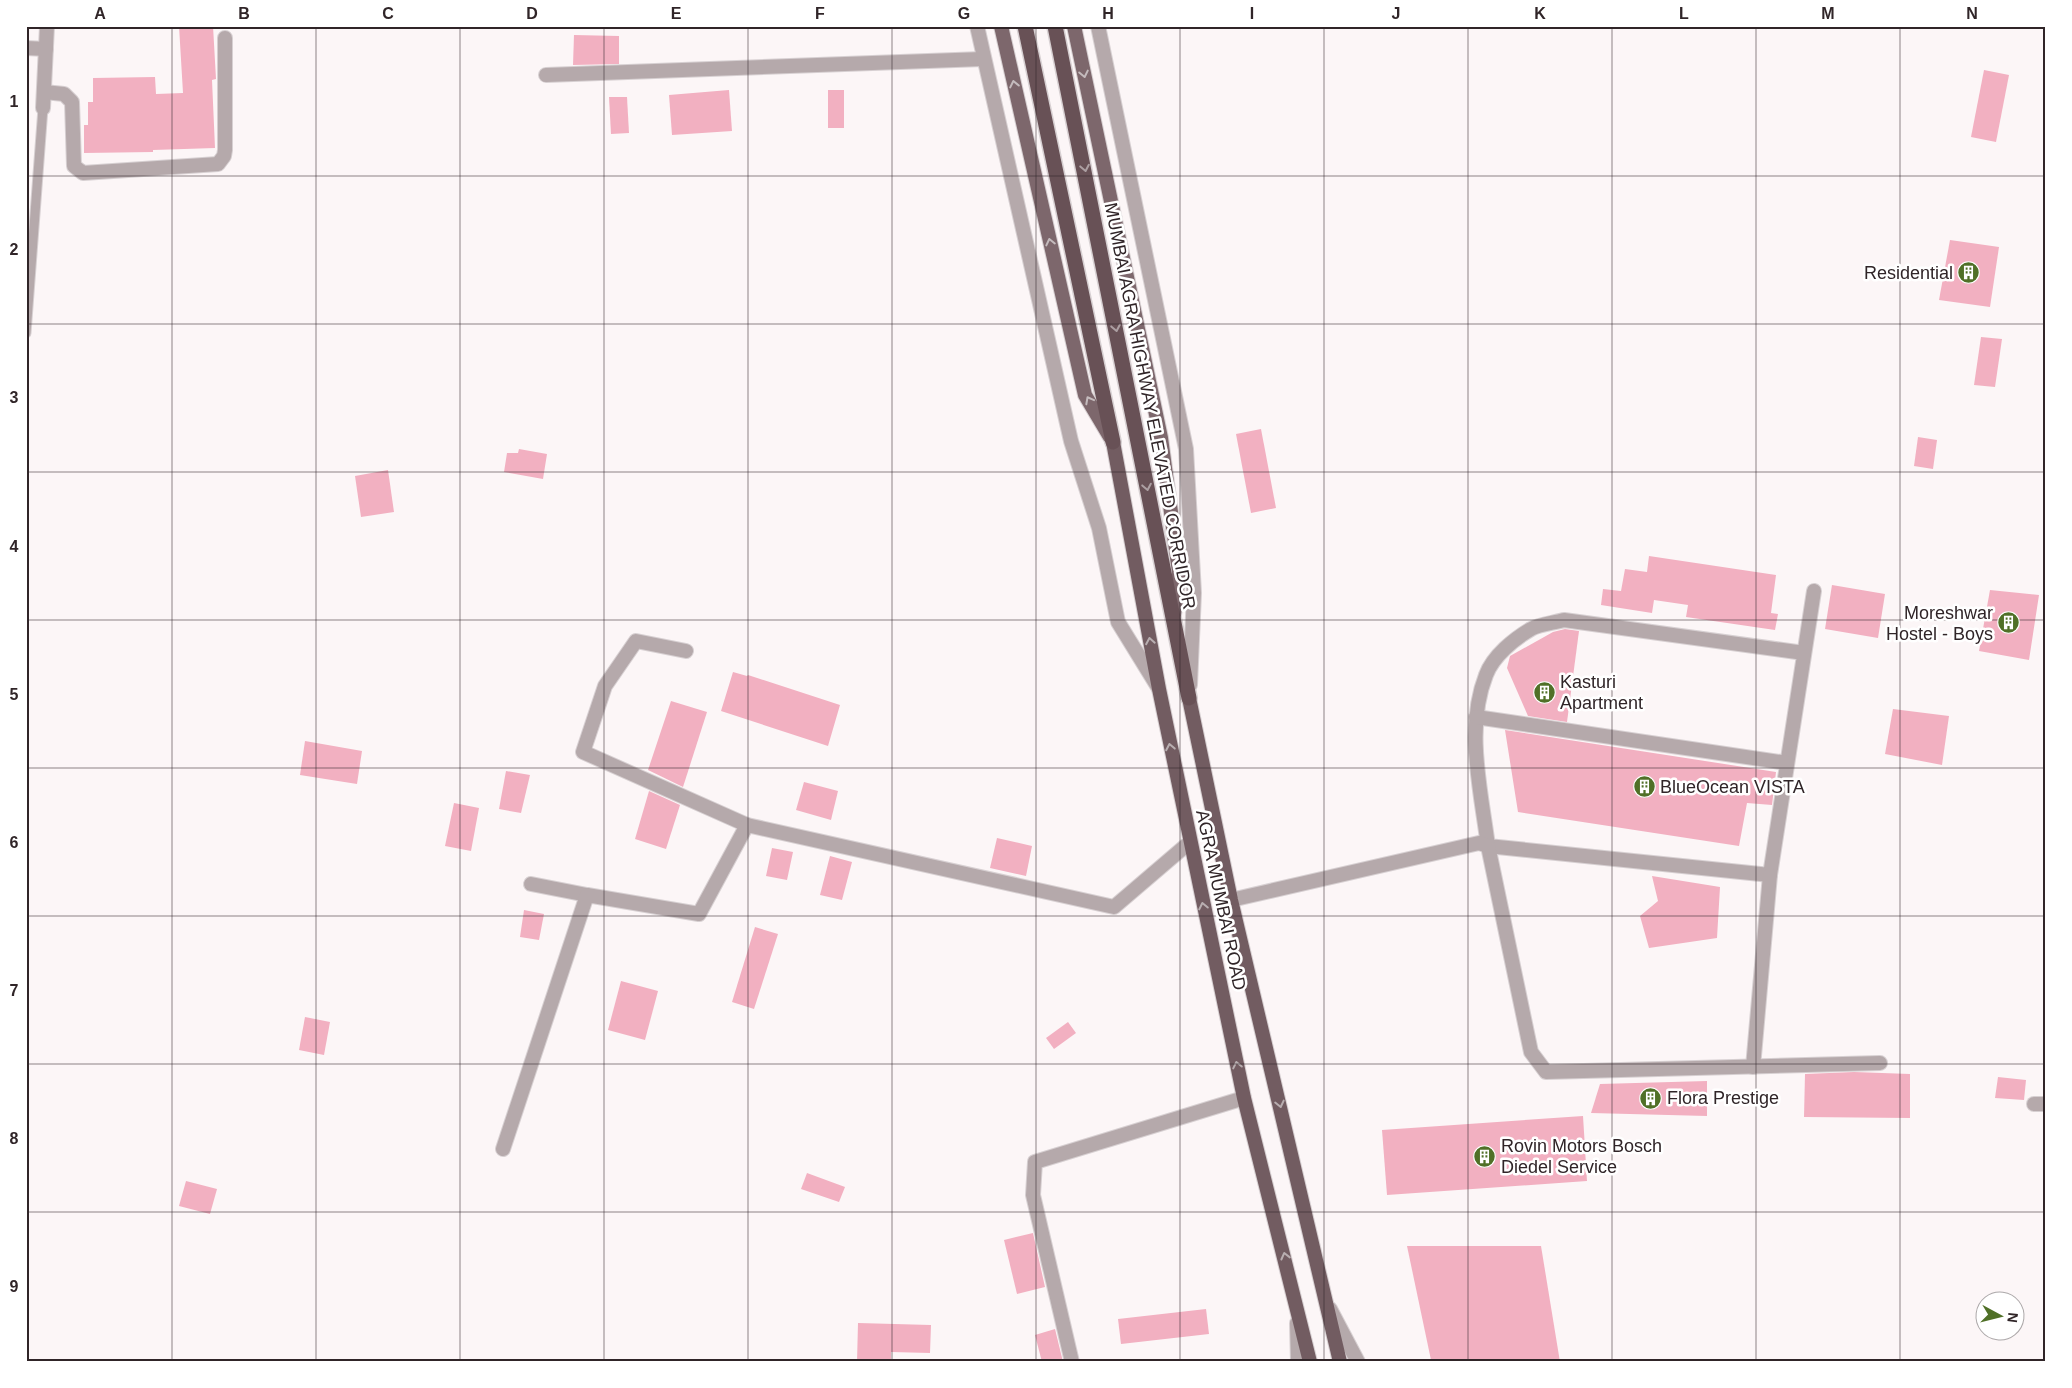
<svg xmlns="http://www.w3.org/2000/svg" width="2072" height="1388" viewBox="0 0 2072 1388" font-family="Helvetica,sans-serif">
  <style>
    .building { fill: #f2b0c1 }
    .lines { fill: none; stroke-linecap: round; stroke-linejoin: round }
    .service-casing { stroke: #d7d0d2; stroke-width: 11 }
    .minor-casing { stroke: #d7d0d2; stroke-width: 16 }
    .tertiary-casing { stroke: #d7d0d2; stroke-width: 16 }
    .primary-casing { stroke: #d7d0d2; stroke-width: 16 }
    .trunk-casing { stroke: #d7d0d2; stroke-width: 16 }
    .motorway-casing { stroke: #d7d0d2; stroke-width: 18 }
    .service { stroke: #b5a9ab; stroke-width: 9 }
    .minor { stroke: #b5a9ab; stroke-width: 14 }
    .tertiary { stroke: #b5a9ab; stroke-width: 14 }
    .primary { stroke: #7d676c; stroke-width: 14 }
    .trunk { stroke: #725c61; stroke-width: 14 }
    .motorway { stroke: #685156; stroke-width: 15 }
    .oneway { stroke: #c4bbbd }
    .oneway2 { stroke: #ac9fa2 }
    .oneway3 { stroke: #b8aeb0 }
    .grid { fill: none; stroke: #302528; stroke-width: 1; stroke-opacity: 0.55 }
    .labels { text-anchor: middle; stroke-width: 5; stroke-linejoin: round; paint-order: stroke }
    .poi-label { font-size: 18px; fill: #302528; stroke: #fff; text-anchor: start }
    .street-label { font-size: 18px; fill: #302528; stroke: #fff }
    .neatline { fill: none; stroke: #302528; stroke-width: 2 }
    .grid-label { font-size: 16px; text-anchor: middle; font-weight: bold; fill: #302528 }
  </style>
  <rect width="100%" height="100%" fill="#fcf6f7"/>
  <g class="building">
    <polygon points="179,26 213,26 216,79 212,80 215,148 153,150 153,152 84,153 84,125 88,125 88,102 93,102 93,78 155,77 156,94 183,93"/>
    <polygon points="574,35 619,36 619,64 573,65"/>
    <polygon points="1984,70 2009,75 1996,142 1971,137"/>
    <polygon points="729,90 732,131 672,135 669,95"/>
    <rect x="828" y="90" width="16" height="38"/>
    <polygon points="609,97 627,97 629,133 611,134"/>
    <polygon points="1950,240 1999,247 1990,307 1939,300"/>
    <polygon points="1981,337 2002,339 1995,387 1974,385"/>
    <polygon points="1261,429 1276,508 1251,513 1236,434"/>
    <polygon points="1918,437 1937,440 1933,469 1914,466"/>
    <polygon points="519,449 547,454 543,479 504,472 507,453 518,453"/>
    <polygon points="388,470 394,512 361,517 355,476"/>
    <polygon points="1649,556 1776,575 1771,613 1778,614 1775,630 1686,617 1688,605 1654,600 1652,613 1601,605 1603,589 1621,591 1625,569 1647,572"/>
    <polygon points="1832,585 1885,594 1878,638 1825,629"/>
    <polygon points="1990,590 2039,595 2029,660 1979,651"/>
    <polygon points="1565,629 1579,631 1567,722 1528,716 1507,668 1510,656 1553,632"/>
    <polygon points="733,672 747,676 748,675 840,705 828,746 721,711"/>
    <polygon points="671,701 707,712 683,787 648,770"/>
    <polygon points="1893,709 1949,716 1942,765 1885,754"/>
    <polygon points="1505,730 1776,772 1772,805 1747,803 1739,846 1518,812"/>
    <polygon points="305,741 362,751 357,784 300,775"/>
    <polygon points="506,771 530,775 521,813 499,809"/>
    <polygon points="804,782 838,791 831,820 796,810"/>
    <polygon points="649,791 680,805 666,849 635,839"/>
    <polygon points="454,803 479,808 471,851 445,846"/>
    <polygon points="997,838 1032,846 1026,876 990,868"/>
    <polygon points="772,848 793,852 787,880 766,876"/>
    <polygon points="830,856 852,862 842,900 820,895"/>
    <polygon points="1652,876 1720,887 1717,938 1649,948 1640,916 1658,901"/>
    <polygon points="524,910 544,914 539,940 520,937"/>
    <polygon points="755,927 778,934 754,1009 732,1002"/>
    <polygon points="621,981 658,991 645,1040 608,1030"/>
    <polygon points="305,1017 330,1022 324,1055 299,1050"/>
    <polygon points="1068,1022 1076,1033 1054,1049 1046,1038"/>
    <polygon points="1854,1072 1910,1074 1910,1118 1804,1117 1805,1074"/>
    <polygon points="1998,1077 2026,1080 2024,1100 1995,1098"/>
    <polygon points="1707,1081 1707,1116 1591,1113 1600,1084"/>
    <polygon points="1583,1116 1587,1181 1387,1195 1382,1130"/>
    <polygon points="807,1173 845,1187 839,1202 801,1189"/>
    <polygon points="186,1181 217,1189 210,1214 179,1206"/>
    <polygon points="1033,1233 1045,1287 1017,1294 1004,1240"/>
    <polygon points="1407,1246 1541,1246 1560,1362 1431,1360"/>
    <polygon points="1206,1309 1209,1334 1121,1344 1118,1319"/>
    <polygon points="858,1323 931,1325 930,1353 891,1352 891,1362 857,1362"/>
    <polygon points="1055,1329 1063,1362 1042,1362 1035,1335"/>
  </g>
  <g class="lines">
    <defs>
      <polyline id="service" points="26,333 43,108"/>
      <g id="minor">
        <polyline points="26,48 46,49"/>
        <polyline points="546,75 983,59"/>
        <polyline points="44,92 64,94 72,102 74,166 83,173 218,164 224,156 225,150 225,38"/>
        <polyline points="43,108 47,26"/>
        <polyline points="686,651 636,641 605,686 583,752 747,825"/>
        <path d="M1804,653L1564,620C1554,623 1540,624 1531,629C1514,639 1493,656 1486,675C1465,728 1481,791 1488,846L1770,875L1814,591"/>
        <polyline points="1476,717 1787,763"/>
        <polyline points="531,884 587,895"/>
        <polyline points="1231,900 1479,843 1488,846 1531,1052 1546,1072 1880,1063"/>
        <polyline points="1753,1067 1770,875"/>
        <polyline points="2034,1104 2046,1104"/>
        <polyline points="503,1149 587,895 699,914 747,825 1114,907 1190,842"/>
        <polyline points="1072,1362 1033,1195 1035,1162 1244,1098"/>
      </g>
      <g id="tertiary">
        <polyline points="977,26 1071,441 1099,528 1118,622 1158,687"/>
        <polyline points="1098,26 1186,449 1194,593 1190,685"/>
        <polyline points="1330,1309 1358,1362"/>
        <polyline points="1297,1323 1298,1362"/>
      </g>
      <g id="primary">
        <polyline points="1001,26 1085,395 1110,437"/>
        <polyline points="1074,26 1161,438 1179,572 1174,615"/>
      </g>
      <g id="trunk">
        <polyline points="1113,442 1159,689 1244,1098 1310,1362"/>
        <polyline points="1189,698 1231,900 1340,1362"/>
      </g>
      <g id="motorway">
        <polyline points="1025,26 1113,442"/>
        <polyline points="1055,26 1189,698"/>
      </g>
    </defs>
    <use href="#service" class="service-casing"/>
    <use href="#minor" class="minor-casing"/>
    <use href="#tertiary" class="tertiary-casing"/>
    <use href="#primary" class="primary-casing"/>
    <use href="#trunk" class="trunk-casing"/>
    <use href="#motorway" class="motorway-casing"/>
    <use href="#service" class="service"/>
    <use href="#minor" class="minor"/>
    <use href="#tertiary" class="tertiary"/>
    <use href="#primary" class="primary"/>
    <use href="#trunk" class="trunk"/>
    <use href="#motorway" class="motorway"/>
  </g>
  <defs><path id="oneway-chevron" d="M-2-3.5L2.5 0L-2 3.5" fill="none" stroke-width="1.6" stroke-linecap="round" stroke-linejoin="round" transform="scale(1.25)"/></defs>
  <g class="oneway">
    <use href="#oneway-chevron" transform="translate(1084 74) rotate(78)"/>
    <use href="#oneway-chevron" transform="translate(1014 84) rotate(-102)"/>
    <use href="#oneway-chevron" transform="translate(1050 242) rotate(-103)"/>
    <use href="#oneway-chevron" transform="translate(1089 400) rotate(-118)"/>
  </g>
  <g class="oneway2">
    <use href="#oneway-chevron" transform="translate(1085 168) rotate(79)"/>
    <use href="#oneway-chevron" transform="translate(1116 328) rotate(79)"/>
    <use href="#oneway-chevron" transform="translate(1147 487) rotate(79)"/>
  </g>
  <g class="oneway3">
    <use href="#oneway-chevron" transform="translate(1150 641) rotate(-100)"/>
    <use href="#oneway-chevron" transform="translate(1170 747) rotate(-101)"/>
    <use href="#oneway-chevron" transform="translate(1203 906) rotate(-102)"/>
    <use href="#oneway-chevron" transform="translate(1237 1065) rotate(-102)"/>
    <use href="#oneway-chevron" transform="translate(1280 1104) rotate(77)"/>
    <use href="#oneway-chevron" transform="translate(1285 1256) rotate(-104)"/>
  </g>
  <path class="grid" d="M172,26V1362M316,26V1362M460,26V1362M604,26V1362M748,26V1362M892,26V1362M1036,26V1362M1180,26V1362M1324,26V1362M1468,26V1362M1612,26V1362M1756,26V1362M1900,26V1362M26,176H2046M26,324H2046M26,472H2046M26,620H2046M26,768H2046M26,916H2046M26,1064H2046M26,1212H2046"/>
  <defs>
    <symbol id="building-disc" viewBox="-11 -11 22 22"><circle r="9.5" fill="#507027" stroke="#fff"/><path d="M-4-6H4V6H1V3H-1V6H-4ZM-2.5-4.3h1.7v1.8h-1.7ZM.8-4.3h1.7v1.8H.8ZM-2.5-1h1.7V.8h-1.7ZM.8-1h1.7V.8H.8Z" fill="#fff"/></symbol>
  </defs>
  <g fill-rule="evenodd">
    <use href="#building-disc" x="1956" y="260" width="25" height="25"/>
    <use href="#building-disc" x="1996" y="610" width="25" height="25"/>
    <use href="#building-disc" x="1532" y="680" width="25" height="25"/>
    <use href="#building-disc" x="1632" y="774" width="25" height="25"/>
    <use href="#building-disc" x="1638" y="1086" width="25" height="25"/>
    <use href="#building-disc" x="1472" y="1144" width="25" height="25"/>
  </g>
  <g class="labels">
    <g class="poi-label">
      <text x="1953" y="279" text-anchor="end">Residential</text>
      <text x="1993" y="619" text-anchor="end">Moreshwar<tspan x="1993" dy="21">Hostel - Boys</tspan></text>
      <text x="1560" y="688">Kasturi<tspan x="1560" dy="21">Apartment</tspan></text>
      <text x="1660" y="793">BlueOcean VISTA</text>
      <text x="1667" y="1104">Flora Prestige</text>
      <text x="1501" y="1152">Rovin Motors Bosch<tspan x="1501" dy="21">Diedel Service</tspan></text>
    </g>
    <g class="street-label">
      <text transform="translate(1150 406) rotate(79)" y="6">MUMBAI AGRA HIGHWAY ELEVATED CORRIDOR</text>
      <text transform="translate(1221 900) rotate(78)" y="6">AGRA MUMBAI ROAD</text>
    </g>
  </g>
  <rect width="2072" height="1388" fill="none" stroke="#ffffff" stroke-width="55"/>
  <g transform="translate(2000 1316) rotate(97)"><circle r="24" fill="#ffffff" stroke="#aca8a9"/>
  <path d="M0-4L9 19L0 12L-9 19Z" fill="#507027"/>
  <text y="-8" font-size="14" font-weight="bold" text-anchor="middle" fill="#302528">N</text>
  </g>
  <rect x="28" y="28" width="2016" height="1332" class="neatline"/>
  <g class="grid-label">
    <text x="100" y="19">A</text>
    <text x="244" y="19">B</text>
    <text x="388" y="19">C</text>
    <text x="532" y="19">D</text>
    <text x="676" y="19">E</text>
    <text x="820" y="19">F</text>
    <text x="964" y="19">G</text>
    <text x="1108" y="19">H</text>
    <text x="1252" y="19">I</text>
    <text x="1396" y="19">J</text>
    <text x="1540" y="19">K</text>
    <text x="1684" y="19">L</text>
    <text x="1828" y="19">M</text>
    <text x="1972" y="19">N</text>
    <text x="14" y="107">1</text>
    <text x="14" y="255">2</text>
    <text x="14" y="403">3</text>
    <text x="14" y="552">4</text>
    <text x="14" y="700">5</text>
    <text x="14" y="848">6</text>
    <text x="14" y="996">7</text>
    <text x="14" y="1144">8</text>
    <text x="14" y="1292">9</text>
  </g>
</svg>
